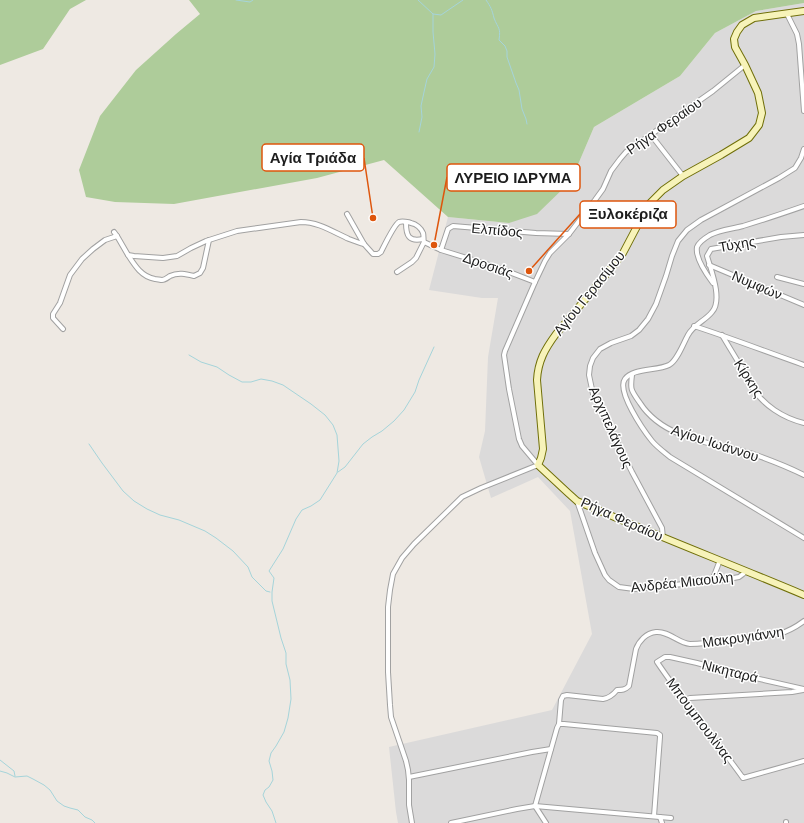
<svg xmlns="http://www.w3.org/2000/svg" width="804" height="823" viewBox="0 0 804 823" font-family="Helvetica,sans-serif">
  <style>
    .residential { fill: #dbdada }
    .forest { fill: #aecc9a }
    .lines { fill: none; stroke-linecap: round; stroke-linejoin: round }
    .stream { stroke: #a5d4da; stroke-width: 1 }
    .street-casing { stroke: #a1a1a1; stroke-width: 6 }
    .secondary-casing { stroke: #706f09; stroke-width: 8 }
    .street { stroke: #fff; stroke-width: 4 }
    .secondary { stroke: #f7f3b9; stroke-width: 6 }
    .labels { text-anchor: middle; stroke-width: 3; stroke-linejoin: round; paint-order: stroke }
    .street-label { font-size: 14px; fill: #1d1d1d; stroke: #fff }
    .leader { fill: none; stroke: #de560d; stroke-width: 1.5 }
    .callout-dot { fill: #de560d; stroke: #fff; stroke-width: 1.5 }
    .callout { fill: #fff; stroke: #de560d; stroke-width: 1.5 }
    .callout-label { font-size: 15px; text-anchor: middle; font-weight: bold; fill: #1d1d1d }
  </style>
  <rect width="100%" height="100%" fill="#eee9e3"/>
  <polygon class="residential" points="804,3 804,823 398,823 396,812 389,747 552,710 592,634 570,511 538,477 491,498 479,457 485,431 488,357 498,298 482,298 429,290 448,217 509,223 571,181 594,127 680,76 715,33 756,11"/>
  <g class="forest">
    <polygon points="0,0 86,0 70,9 43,49 0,65"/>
    <polygon points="189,0 804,0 804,3 756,11 715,33 680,76 594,127 571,181 537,214 509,223 448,217 384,160 317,178 174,204 115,202 86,197 79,170 100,116 136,70 176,34 200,14"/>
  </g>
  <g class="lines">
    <g class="stream">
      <polyline points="236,0 250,2 253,0"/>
      <polyline points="418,0 433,14 441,15 463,0"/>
      <path d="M486,0C491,7 492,10 494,18C498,29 501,27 499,40L505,46L507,51V57L516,83L519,90L522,109L526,119L527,124"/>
      <polyline points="419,132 422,117 421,106 424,92 427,79 434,67 435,54 433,32 433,14"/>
      <polyline points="189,355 201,362 217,367 229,375 242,382 251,382 261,379 272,381 283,385 311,404 325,415 333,425 337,435 339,461 337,473 320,500 311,506 302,510 296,519 283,549 269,571 274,578 272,592 272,601 281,638 286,653 286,664 290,680 291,699 288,718 284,732 276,746 271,753 269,761 272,771 273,780 269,787 265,790 263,795 266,802 272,811 276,823"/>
      <polyline points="89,444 102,463 123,491 134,501 147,509 160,515 179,520 205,531 216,538 233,551 248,567 252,577 266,591 270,592"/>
      <polyline points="338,472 345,467 363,444 372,437 382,431 394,421 404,410 415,392 419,380 434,347"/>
      <polyline points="0,760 14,771 15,776"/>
      <polyline points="0,771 7,773 15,777 27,776 33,779 44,785 50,790 57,801 64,806 70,808 78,810 85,817 92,820 95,823"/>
    </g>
    <defs>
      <g id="street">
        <polyline points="787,14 797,34 799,44 804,111"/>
        <polyline points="651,135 683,176"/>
        <path d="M347,214L364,244L373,254H378L381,252C384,246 394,225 399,222C402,221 409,222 411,223C416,224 421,228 423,233C424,236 423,239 424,242L441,250L499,268L535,282"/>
        <path d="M406,223C406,236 409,242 423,239"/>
        <path d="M114,232L117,236L128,255L134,256L163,258L177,256L191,248L206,241L237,231L301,222C319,222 333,232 349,239C354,241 359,243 364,244"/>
        <path d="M804,235L781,237L711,249L707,256C711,270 723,300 712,312C705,321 694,324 688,335C683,344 677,361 669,365C657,371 633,368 625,379C616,391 644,431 652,441C657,447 664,452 670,457L804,538"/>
        <polyline points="441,250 448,229 453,226 536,233 569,234"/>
        <path d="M128,255C135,266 142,277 155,279C156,279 161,280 162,280C165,280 167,278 170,276C178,272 186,274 194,276L200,273L203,268L209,240"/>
        <polyline points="709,265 804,305"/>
        <polyline points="397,272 412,262 416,258 424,242"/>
        <polyline points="777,277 804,284"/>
        <path d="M713,283C707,275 695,258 697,247C699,242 705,238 710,235C720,230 732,229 743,226C763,220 784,213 804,206"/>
        <path d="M694,326C731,338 767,352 804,365"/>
        <polyline points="63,329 53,318 53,314 60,303 70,275 82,259 93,249 105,240 117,236"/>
        <path d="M722,335C729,347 736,358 743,370C746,376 748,381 752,387C763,405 783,418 804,423"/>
        <path d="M632,375C630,390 631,390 640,403C664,440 714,443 753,454C770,460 788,467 804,475"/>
        <polyline points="577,501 595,553 605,575 609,580 619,587 634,589 723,580 739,577 743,574 746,571"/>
        <polyline points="663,538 662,528 632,472 593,394 589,375 590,366 593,358 600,349 611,343 631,336 639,330 648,319 656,304 666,276 672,256 678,241 687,230 701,220 779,178 795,168 801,158 804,149"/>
        <polyline points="712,581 720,560"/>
        <path d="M804,689L737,674L697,663L670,657H665L657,662C684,702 715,739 743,778L804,761"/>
        <polyline points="684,700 690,698 792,692 803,690"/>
        <path d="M559,724L561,700L563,696L567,695L603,699C609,698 613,695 617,690C622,690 625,690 629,686L636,649C639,641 646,633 656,632C669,631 678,643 690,644C707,644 723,641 739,639C752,637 766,636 779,634C789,631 796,627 804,621"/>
        <polyline points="409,777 532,752 551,749"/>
        <polyline points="660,817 662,823"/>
        <polyline points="786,822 786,823"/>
        <polyline points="412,823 409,805 409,780 408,770 406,761 391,717 390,705 388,672 388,607 390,590 393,574 402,558 414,544 462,497 481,488 538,465 522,446 519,439 509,389 504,355 505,351 535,282 545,261 550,253 569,234 595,200 603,189 611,171 620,159 626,152 713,91 745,65"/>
        <polyline points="451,823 517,809 535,806 671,818"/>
        <polyline points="546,823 535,806 557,728 559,724 564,724 657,733 660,735 660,737 654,816"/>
      </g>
      <path id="secondary" d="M804,11L754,18L742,25L737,32L734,39L735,47L745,65L758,93L762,113L759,125L749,138L721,155L683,176L663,190L650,203L643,215L623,253L609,271L556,334C545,349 538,361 537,380L543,449L541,458L538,465L567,492L577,501C652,534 728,563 804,595"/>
    </defs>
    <use href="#street" class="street-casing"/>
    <use href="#secondary" class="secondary-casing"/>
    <use href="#street" class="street"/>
    <use href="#secondary" class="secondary"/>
  </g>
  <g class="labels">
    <g class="street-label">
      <text transform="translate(664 126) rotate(-35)" y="5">Ρήγα Φεραίου</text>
      <text transform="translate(497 230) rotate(5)" y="5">Ελπίδος</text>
      <text transform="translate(737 244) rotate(-10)" y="5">Τύχης</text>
      <text transform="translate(488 265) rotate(19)" y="5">Δροσιάς</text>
      <text transform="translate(757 285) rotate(23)" y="5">Νυμφών</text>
      <text transform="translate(589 293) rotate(-51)" y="5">Αγίου Γερασίμου</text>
      <text transform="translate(749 378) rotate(57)" y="5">Κίρκης</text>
      <text transform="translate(611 427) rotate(66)" y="5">Αρχιπελάγους</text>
      <text transform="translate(715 443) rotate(18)" y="5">Αγίου Ιωάννου</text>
      <text transform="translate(622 519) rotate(24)" y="5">Ρήγα Φεραίου</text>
      <text transform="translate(682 582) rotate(-6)" y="5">Ανδρέα Μιαούλη</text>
      <text transform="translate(743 637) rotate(-8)" y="5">Μακρυγιάννη</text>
      <text transform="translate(730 671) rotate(14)" y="5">Νικηταρά</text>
      <text transform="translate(700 720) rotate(53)" y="5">Μπουμπουλίνας</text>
    </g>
  </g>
  <path class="leader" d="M373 218L364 158M434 245L447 177M529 271L580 214"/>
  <g class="callout-dot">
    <circle cx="373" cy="218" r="4"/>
    <circle cx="434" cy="245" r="4"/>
    <circle cx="529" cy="271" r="4"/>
  </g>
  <g class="callout">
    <rect x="262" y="144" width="102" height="27" rx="4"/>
    <rect x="447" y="164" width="133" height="27" rx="4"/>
    <rect x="580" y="201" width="96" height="27" rx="4"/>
  </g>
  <g class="callout-label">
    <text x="313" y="163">Αγία Τριάδα</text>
    <text x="513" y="183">ΛΥΡΕΙΟ ΙΔΡΥΜΑ</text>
    <text x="628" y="219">Ξυλοκέριζα</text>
  </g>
</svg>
